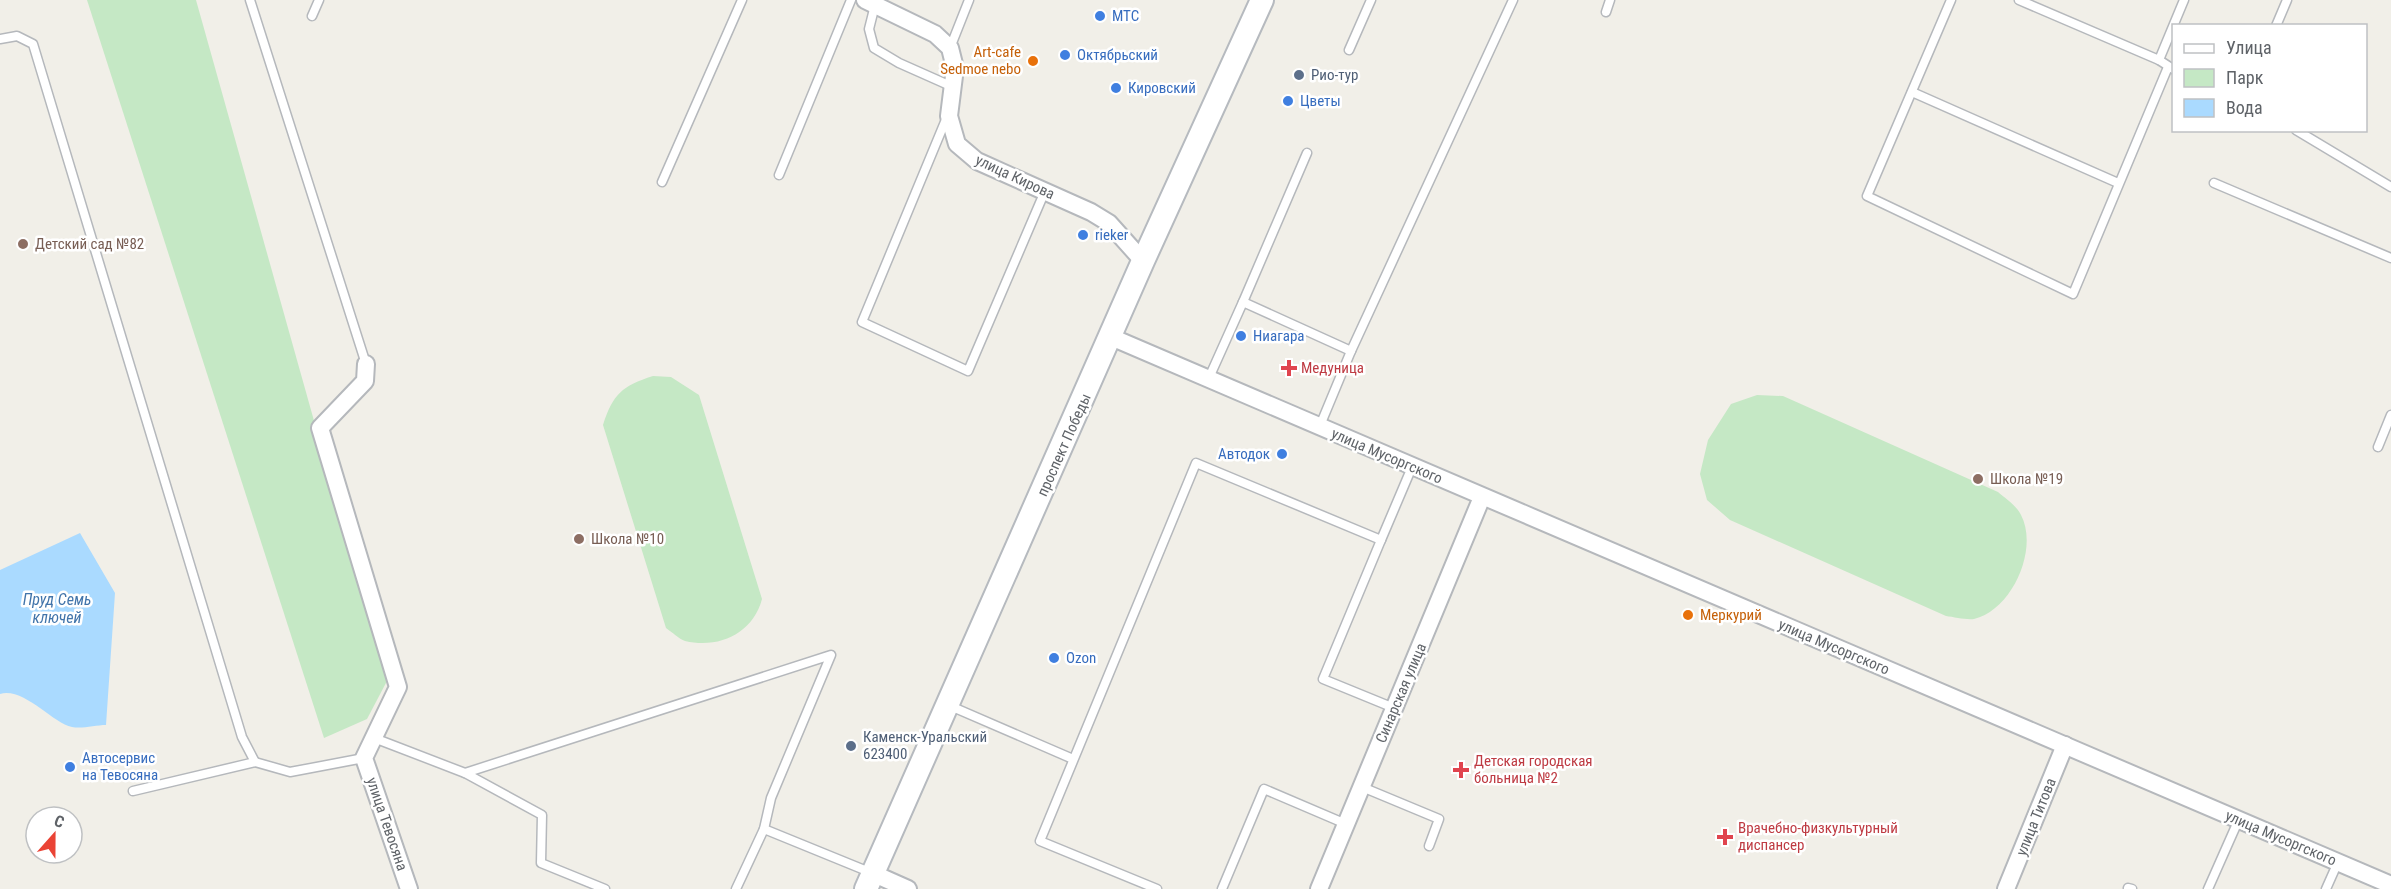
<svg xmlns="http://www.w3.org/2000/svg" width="2391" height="889" viewBox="0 0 2391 889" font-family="'Roboto Condensed',sans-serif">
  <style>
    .green { fill: #c5e8c5 }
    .water { fill: #aadaff }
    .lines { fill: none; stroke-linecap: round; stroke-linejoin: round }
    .lane-casing { stroke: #b5b8bc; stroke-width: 11 }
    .street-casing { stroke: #b5b8bc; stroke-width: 20 }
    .secondary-casing { stroke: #b6babf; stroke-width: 26 }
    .lane { stroke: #fff; stroke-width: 8 }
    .street { stroke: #fff; stroke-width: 16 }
    .secondary { stroke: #fff; stroke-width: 22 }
    .shop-dot { fill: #3f7fe0; stroke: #fff; stroke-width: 2 }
    .food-dot { fill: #e8710a; stroke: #fff; stroke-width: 2 }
    .service-dot { fill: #5c6f8a; stroke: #fff; stroke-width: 2 }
    .education-dot { fill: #8d6e63; stroke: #fff; stroke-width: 2 }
    .health-dot { fill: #e0444e; stroke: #fff; stroke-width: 2 }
    .labels { text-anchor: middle; stroke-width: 5; stroke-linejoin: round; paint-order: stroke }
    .shop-label { font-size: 15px; fill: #366cbe; stroke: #fff; text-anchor: start }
    .food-label { font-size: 15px; fill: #c56008; stroke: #fff; text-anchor: end }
    .service-label { font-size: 15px; fill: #4e5e75; stroke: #fff; text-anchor: start }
    .street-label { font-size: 15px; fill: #5f6368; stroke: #fff }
    .education-label { font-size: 15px; fill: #785e54; stroke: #fff; text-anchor: start }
    .health-label { font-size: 15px; fill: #be3a42; stroke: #fff; text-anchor: start }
    .water-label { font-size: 16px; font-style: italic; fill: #4174aa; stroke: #fff }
  </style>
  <rect width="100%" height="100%" fill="#f1efe8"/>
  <g class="green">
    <polygon points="87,0 196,0 387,681 367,719 324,738"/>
    <path d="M653,376L671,377L699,395L762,599C753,633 720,649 685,641C679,639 672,632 666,628L603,425C613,394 622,386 653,376Z"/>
    <path d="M1757,395L1783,396L1998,492C2005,498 2017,506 2021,515C2039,549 2012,610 1974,619C1966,620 1954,617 1946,616L1730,520L1707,500L1700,474L1708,440L1731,404Z"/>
  </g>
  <path class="water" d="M80,533L115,593L106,725C96,725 82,729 72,727C52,723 24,687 0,694V570Z"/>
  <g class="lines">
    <defs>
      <g id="lane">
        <polyline points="250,0 366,364"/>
        <polyline points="1951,0 1867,196 2073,294 2168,67"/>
        <polyline points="2019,0 2159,60 2173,69"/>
        <polyline points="875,5 869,29 874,48 899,63 953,87"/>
        <polyline points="1606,12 1610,0"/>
        <polyline points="312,16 319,0"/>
        <polyline points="2276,26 2287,0"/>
        <polyline points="0,39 17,36 33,44 242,737 255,762"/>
        <polyline points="950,48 969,0"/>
        <polyline points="1349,50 1371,0"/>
        <polyline points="2159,60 2184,0"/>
        <polyline points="1912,92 2118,183"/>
        <polyline points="947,117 862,322 968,371 1045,191"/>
        <polyline points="2296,130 2391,187"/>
        <polyline points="779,175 851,0"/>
        <polyline points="662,182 742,0"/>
        <polyline points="2214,183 2391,258"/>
        <polyline points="1243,302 1307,153"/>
        <polyline points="1208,380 1243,302 1351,351"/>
        <polyline points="1319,428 1351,351 1513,0"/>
        <polyline points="2378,447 2391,415"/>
        <polyline points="1381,540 1412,467"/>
        <polyline points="948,705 1073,759"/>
        <polyline points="374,738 465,773 542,815 541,863 605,889"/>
        <polyline points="465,773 831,655 771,798 764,829"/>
        <polyline points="1362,787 1439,819 1429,846"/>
        <polyline points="133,791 255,762 290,772 364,758"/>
        <polyline points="2128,888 2132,889"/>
        <polyline points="736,889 764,829 872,873"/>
        <polyline points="1157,889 1040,841 1196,463 1381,540 1323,679 1394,708"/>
        <polyline points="1222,889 1264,789 1346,824"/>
        <polyline points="2208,889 2239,819"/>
        <polyline points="2326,889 2338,862"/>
      </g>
      <g id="street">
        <polyline points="865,0 935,34 950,48 955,68 949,116 957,144 977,161 1091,212 1109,223 1143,261"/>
        <polyline points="1111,337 2391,885"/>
        <polyline points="366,364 365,381 320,428 398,687 364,758 409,889"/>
        <polyline points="872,873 908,889"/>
        <polyline points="1319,889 1482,497"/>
        <polyline points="2006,889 2065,745"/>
      </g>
      <polyline id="secondary" points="866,889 1143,261 1262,0"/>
    </defs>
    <use href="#lane" class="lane-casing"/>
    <use href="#street" class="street-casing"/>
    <use href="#secondary" class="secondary-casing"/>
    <use href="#lane" class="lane"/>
    <use href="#street" class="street"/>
    <use href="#secondary" class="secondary"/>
  </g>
  <g class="shop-dot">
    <circle cx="1100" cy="16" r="6"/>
    <circle cx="1065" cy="55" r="6"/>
    <circle cx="1116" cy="88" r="6"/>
    <circle cx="1288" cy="101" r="6"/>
    <circle cx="1083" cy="235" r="6"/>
    <circle cx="1241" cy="336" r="6"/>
    <circle cx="1282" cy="454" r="6"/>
    <circle cx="1054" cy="658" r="6"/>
    <circle cx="70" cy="767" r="6"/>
  </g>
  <g class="food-dot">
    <circle cx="1033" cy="61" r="6"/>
    <circle cx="1688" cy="615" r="6"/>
  </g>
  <g class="service-dot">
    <circle cx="1299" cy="75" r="6"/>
    <circle cx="851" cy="746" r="6"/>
  </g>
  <g class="education-dot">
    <circle cx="23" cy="244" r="6"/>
    <circle cx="1978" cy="479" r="6"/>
    <circle cx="579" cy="539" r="6"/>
  </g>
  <g class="health-dot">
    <path d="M1286 359h6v6h6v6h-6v6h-6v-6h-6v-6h6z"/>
    <path d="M1458 761h6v6h6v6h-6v6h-6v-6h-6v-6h6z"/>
    <path d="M1722 828h6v6h6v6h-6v6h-6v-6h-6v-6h6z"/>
  </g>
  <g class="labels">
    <g class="shop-label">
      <text x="1112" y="21">МТС</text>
      <text x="1077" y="60">Октябрьский</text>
      <text x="1128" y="93">Кировский</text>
      <text x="1300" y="106">Цветы</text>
      <text x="1095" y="240">rieker</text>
      <text x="1253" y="341">Ниагара</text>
      <text x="1270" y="459" text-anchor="end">Автодок</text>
      <text x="1066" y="663">Ozon</text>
      <text x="82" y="763">Автосервис<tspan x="82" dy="17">на Тевосяна</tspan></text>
    </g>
    <g class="food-label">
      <text x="1021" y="57">Art-cafe<tspan x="1021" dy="17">Sedmoe nebo</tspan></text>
      <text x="1700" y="620" text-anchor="start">Меркурий</text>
    </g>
    <g class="service-label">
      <text x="1311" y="80">Рио-тур</text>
      <text x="863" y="742">Каменск-Уральский<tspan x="863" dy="17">623400</tspan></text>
    </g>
    <g class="street-label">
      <text transform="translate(1015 177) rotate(25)" y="5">улица Кирова</text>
      <text transform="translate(1064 445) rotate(-66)" y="5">проспект Победы</text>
      <text transform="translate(1387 456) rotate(23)" y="5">улица Мусоргского</text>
      <text transform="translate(1834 647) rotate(23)" y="5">улица Мусоргского</text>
      <text transform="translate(1401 693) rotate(-67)" y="5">Синарская улица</text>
      <text transform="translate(2036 817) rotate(-68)" y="5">улица Титова</text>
      <text transform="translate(387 824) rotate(71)" y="5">улица Тевосяна</text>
      <text transform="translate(2281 838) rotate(23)" y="5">улица Мусоргского</text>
    </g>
    <g class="education-label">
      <text x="35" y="249">Детский сад №82</text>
      <text x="1990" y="484">Школа №19</text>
      <text x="591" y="544">Школа №10</text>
    </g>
    <g class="health-label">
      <text x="1301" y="373">Медуница</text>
      <text x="1474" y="766">Детская городская<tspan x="1474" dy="17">больница №2</tspan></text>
      <text x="1738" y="833">Врачебно-физкультурный<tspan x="1738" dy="17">диспансер</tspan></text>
    </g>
    <g class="water-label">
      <text x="57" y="605">Пруд Семь<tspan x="57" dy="18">ключей</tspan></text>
    </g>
  </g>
  <rect x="2172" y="24" width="195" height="108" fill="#ffffff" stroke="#bfc1c3" stroke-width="1.5"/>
  <rect x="2184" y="44" width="30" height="9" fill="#ffffff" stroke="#bfc1c3" stroke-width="1.5"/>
  <text x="2226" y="54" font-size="18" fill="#5f6368">Улица</text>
  <rect x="2184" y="69" width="30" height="18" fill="#c5e8c5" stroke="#bfc1c3" stroke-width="1.5"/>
  <text x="2226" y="84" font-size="18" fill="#5f6368">Парк</text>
  <rect x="2184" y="99" width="30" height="18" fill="#aadaff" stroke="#bfc1c3" stroke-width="1.5"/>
  <text x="2226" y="114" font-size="18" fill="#5f6368">Вода</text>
  <g transform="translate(54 835) rotate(21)"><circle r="28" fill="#ffffff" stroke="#bfc1c3" stroke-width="1.5"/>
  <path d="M0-4.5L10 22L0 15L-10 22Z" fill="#ea4335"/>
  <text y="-9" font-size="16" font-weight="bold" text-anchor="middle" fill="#5f6368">С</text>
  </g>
</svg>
